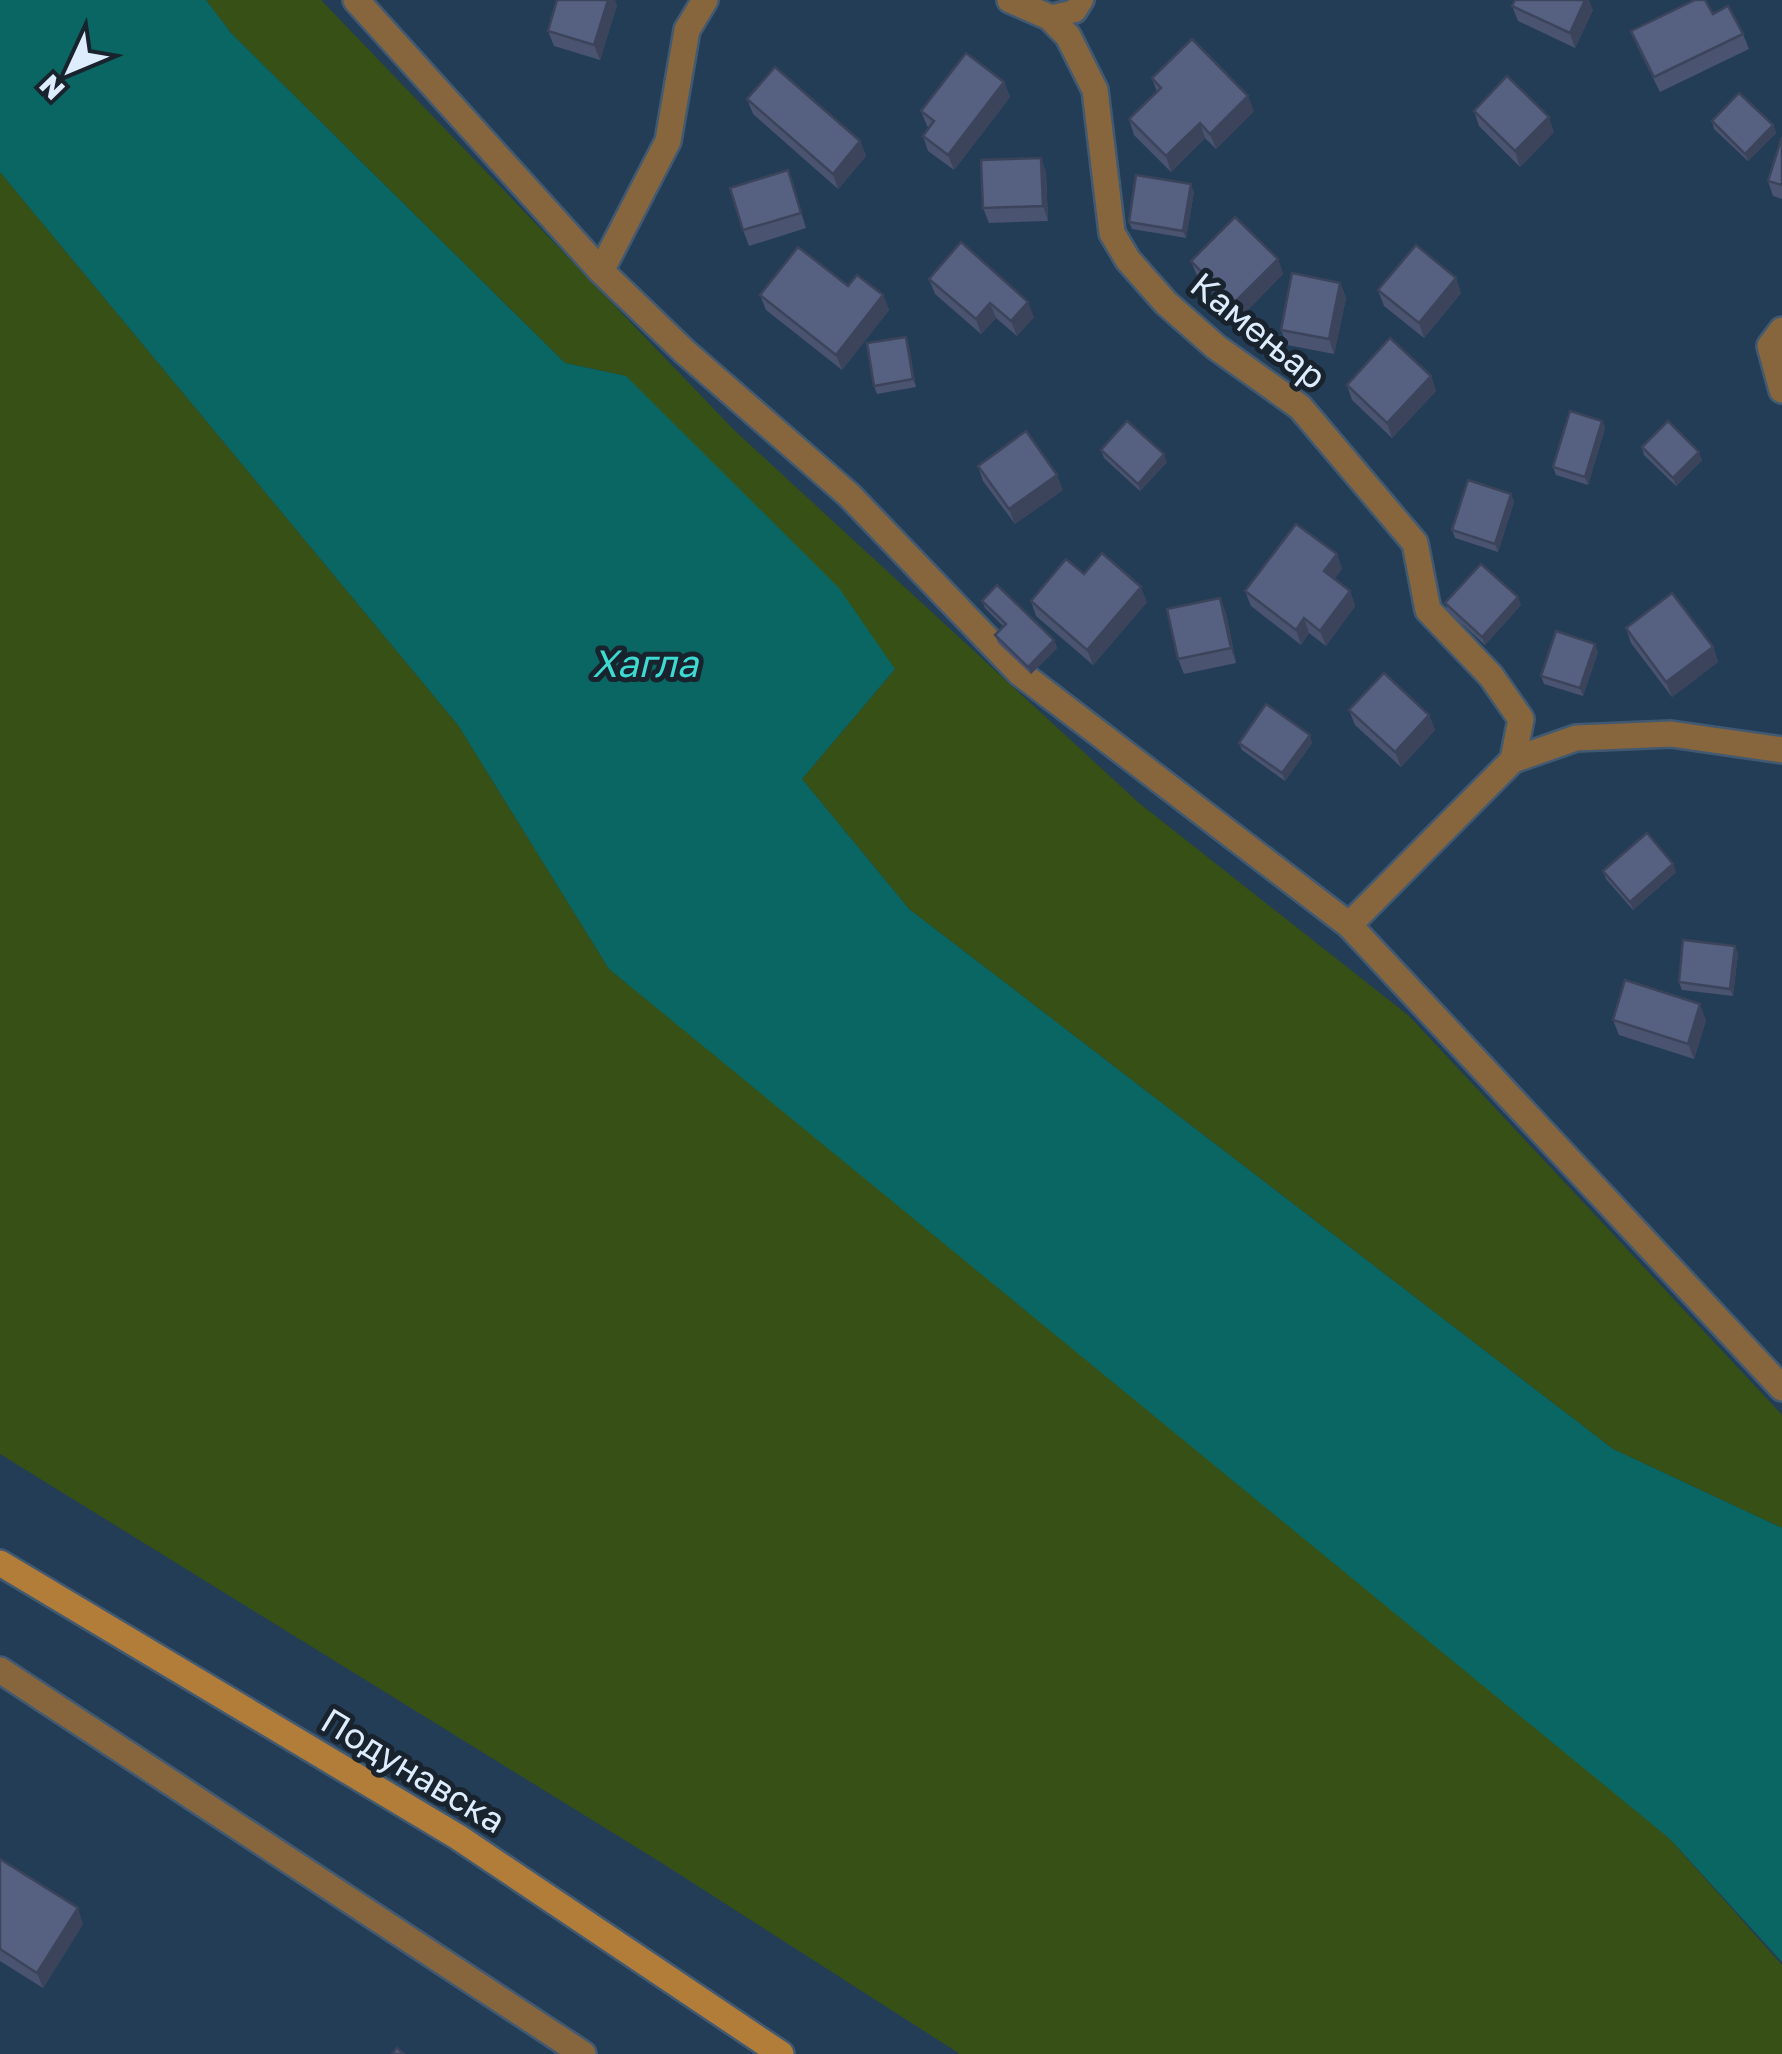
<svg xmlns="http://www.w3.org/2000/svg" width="1782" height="2054" viewBox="0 0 1782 2054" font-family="'Golos Text',sans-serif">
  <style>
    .green { fill: #365015 }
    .water { fill: #0a6662 }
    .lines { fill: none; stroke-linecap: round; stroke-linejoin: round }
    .lane-casing { stroke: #415971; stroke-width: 28 }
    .street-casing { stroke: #415971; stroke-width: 30 }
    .secondary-casing { stroke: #415971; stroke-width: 30 }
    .lane { stroke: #87663e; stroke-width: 22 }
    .street { stroke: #87663e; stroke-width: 25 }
    .secondary { stroke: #b27c39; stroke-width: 25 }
    .wall { fill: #4a5370 }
    .shaded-wall { fill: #3c445b }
    .building { fill: #566182; stroke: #3c445b; stroke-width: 2.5 }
    .labels { text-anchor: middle; stroke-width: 10; stroke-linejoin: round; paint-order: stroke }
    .street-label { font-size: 35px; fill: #deedfd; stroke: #18232e }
    .water-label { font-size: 38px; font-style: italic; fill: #3ddad2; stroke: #18232e }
  </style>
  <rect width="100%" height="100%" fill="#233d56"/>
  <g class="green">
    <polygon points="206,0 321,0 735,431 1139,803 1409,1016 1782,1415 1782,1528 1613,1449 909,909 802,779 895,669 626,376 565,363 231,33"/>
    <polygon points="0,172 458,725 609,969 1380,1590 1670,1839 1782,1965 1782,2054 960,2054 665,1865 0,1454"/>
  </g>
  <polygon class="water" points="0,0 206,0 231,33 565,363 626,376 839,588 895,669 802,779 909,909 1613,1449 1782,1528 1782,1962 1670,1839 609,969 458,725 0,172"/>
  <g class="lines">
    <defs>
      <polyline id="lane" points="1049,17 1075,11 1082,0"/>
      <g id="street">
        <polyline points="356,0 601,271 685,352 849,495 1020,673 1349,925 1782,1388"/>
        <polyline points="1010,0 1049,17 1068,36 1095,90 1112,233 1128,260 1166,303 1216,347 1300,407 1415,543 1428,610 1491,676 1521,719 1513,760"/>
        <polyline points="601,271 668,141 687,30 705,0"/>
        <polyline points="1782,330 1770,346 1782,390"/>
        <polyline points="1349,925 1513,760 1576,738 1671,734 1782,750"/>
        <polyline points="0,1670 583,2054"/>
      </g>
      <polyline id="secondary" points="0,1563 458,1837 781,2054"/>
    </defs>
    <use href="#lane" class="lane-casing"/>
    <use href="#street" class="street-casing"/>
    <use href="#secondary" class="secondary-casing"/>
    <use href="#lane" class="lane"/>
    <use href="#street" class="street"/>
    <use href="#secondary" class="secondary"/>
  </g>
  <g class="wall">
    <polygon points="617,5 600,60 554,46 548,31"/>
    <polygon points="1512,6 1593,10 1575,48 1518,21"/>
    <polygon points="1713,14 1743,34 1749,49 1660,92 1637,46 1631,31"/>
    <polygon points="1152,78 1254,111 1216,149 1205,138 1171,172 1134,135 1129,119 1157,92"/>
    <polygon points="1004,82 1010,97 954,170 928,151 923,136 929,128 927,126 921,111"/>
    <polygon points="747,99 860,141 866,156 838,189 753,114"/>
    <polygon points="1474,111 1554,132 1520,167 1479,126"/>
    <polygon points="1712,121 1773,125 1776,133 1748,161 1714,129"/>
    <polygon points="1782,137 1782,199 1773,196 1768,181"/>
    <polygon points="1041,158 1046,173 1048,221 989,223 983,208"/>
    <polygon points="788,170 806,228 749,246 743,230"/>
    <polygon points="1194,192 1186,238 1132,229 1129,222"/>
    <polygon points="1278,259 1283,274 1239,319 1197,276 1191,261"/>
    <polygon points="1456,278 1461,293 1424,338 1384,306 1378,290"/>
    <polygon points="929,279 1034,317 1017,336 996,318 981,334 935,294"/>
    <polygon points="1340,283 1346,298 1334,354 1287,345 1281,330"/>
    <polygon points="848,286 883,295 889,310 842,370 766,310 760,295"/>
    <polygon points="906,337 916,387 877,394 874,386"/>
    <polygon points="1431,376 1436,391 1392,438 1352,400 1347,385"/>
    <polygon points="1602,421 1605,428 1588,485 1556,475 1553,467"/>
    <polygon points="1642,447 1702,460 1676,486 1644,455"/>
    <polygon points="1101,450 1167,462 1140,491 1104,458"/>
    <polygon points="978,466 1063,490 1015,524 983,481"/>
    <polygon points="1511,494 1514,502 1498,552 1455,538 1452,530"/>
    <polygon points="1337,554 1342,569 1334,579 1350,591 1355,606 1326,646 1309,633 1301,645 1251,606 1245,591"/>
    <polygon points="982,601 1054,640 1057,648 1031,674 998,643 995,635 1003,626 985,608"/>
    <polygon points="1031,601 1147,602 1093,665 1036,616"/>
    <polygon points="1445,603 1521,605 1485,645 1448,611"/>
    <polygon points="1226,613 1236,663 1184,674 1178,659"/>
    <polygon points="1626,628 1713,647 1718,662 1672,697 1631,643"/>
    <polygon points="1598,652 1583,696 1544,684 1541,676"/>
    <polygon points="1349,710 1429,715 1435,730 1401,767 1355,725"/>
    <polygon points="1239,743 1312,743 1285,781 1242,750"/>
    <polygon points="1603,871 1676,872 1633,910 1606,879"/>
    <polygon points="1738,953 1733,996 1682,990 1679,982"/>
    <polygon points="1613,1020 1706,1020 1694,1059 1619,1035"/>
    <polygon points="0,1859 83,1924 43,1988 0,1961"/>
  </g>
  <g class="shaded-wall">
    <polygon points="608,0 615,0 617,5 600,60 594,45"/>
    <polygon points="1585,0 1589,0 1593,10 1575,48 1570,33"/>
    <polygon points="1004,82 1010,97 954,170 948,155"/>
    <polygon points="1248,96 1254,111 1216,149 1210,134"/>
    <polygon points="1549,117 1554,132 1520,167 1515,151"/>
    <polygon points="1200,123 1205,138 1171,172 1166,156"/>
    <polygon points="1773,125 1776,133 1748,161 1745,154"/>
    <polygon points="860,141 866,156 838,189 833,174"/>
    <polygon points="1041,158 1046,173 1048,221 1043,206"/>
    <polygon points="1191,184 1194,192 1186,238 1183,231"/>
    <polygon points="1278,259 1283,274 1239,319 1233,304"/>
    <polygon points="1456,278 1461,293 1424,338 1419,323"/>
    <polygon points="1340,283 1346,298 1334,354 1329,339"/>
    <polygon points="883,295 889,310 842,370 836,355"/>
    <polygon points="1028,302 1034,317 1017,336 1011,321"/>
    <polygon points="990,303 996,318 981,334 976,319"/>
    <polygon points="906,337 909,345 916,387 913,379"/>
    <polygon points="1431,376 1436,391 1392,438 1387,423"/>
    <polygon points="1602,421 1605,428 1588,485 1585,477"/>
    <polygon points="1699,452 1702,460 1676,486 1673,478"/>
    <polygon points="1164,454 1167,462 1140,491 1138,484"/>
    <polygon points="1057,475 1063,490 1015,524 1009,509"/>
    <polygon points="1511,494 1514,502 1498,552 1495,544"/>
    <polygon points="1337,554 1342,569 1329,586 1324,571"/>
    <polygon points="1141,587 1147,602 1093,665 1087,650"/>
    <polygon points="1350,591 1355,606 1326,646 1320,631"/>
    <polygon points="1518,597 1521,605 1485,645 1482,637"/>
    <polygon points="1220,598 1226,613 1236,663 1231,648"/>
    <polygon points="1304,618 1309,633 1301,645 1296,630"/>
    <polygon points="1054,640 1057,648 1031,674 1028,667"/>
    <polygon points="1595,644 1598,652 1583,696 1580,688"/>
    <polygon points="1713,647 1718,662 1672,697 1666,682"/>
    <polygon points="1429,715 1435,730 1401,767 1395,752"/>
    <polygon points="1310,735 1312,743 1285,781 1282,773"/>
    <polygon points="1673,864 1676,872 1633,910 1630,902"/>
    <polygon points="1735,946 1738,953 1733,996 1730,989"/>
    <polygon points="1700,1004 1706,1020 1694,1059 1688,1044"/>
    <polygon points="78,1908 83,1924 43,1988 37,1973"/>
  </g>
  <g class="building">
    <polygon points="557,0 608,0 594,45 548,31"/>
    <polygon points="1515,0 1585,0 1570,33 1512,6"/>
    <polygon points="1695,0 1705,0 1713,14 1728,6 1743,34 1654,77 1631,31"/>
    <polygon points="1192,39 1248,96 1210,134 1200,123 1166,156 1129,119 1161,88 1152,78"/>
    <polygon points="966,53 1004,82 948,155 923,136 934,121 921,111"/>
    <polygon points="775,67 860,141 833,174 747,99"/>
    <polygon points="1507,76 1549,117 1515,151 1474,111"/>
    <polygon points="1739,93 1773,125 1745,154 1712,121"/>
    <polygon points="1782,137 1782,185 1768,181"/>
    <polygon points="1041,158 1043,206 983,208 981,160"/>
    <polygon points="788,170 801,213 743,230 730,188"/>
    <polygon points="1136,175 1191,184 1183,231 1129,222"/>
    <polygon points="1235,217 1278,259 1233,304 1191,261"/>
    <polygon points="961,242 1028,302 1011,321 990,303 976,319 929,279"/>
    <polygon points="1416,245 1456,278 1419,323 1378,290"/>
    <polygon points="798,247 848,286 857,275 883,295 836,355 760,295"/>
    <polygon points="1292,273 1340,283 1329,339 1281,330"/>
    <polygon points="906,337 913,379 874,386 867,343"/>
    <polygon points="1390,338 1431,376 1387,423 1347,385"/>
    <polygon points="1570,411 1602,421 1585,477 1553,467"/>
    <polygon points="1127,421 1164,454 1138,484 1101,450"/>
    <polygon points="1668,421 1699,452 1673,478 1642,447"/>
    <polygon points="1026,431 1057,475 1009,509 978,466"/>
    <polygon points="1468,480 1511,494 1495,544 1452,530"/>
    <polygon points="1296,524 1337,554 1324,571 1350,591 1320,631 1304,618 1296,630 1245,591"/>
    <polygon points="1102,553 1141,587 1087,650 1031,601 1066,559 1084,574"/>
    <polygon points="1481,564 1518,597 1482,637 1445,603"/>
    <polygon points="997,585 1054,640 1028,667 995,635 1006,624 982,601"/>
    <polygon points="1672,593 1713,647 1666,682 1626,628"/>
    <polygon points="1220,598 1231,648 1178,659 1167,609"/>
    <polygon points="1556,631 1595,644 1580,688 1541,676"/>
    <polygon points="1384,673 1429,715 1395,752 1349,710"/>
    <polygon points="1266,704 1310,735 1282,773 1239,743"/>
    <polygon points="1647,833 1673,864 1630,902 1603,871"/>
    <polygon points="1683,940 1735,946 1730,989 1679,982"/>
    <polygon points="1625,980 1700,1004 1688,1044 1613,1020"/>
    <polygon points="0,1859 78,1908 37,1973 0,1949"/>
    <polygon points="397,2048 404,2054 392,2054"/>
  </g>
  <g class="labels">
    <g class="street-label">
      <text transform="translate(1258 331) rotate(39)" y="12">Камењар</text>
      <text transform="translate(413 1771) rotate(31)" y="12">Подунавска</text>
    </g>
    <g class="water-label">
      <text x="645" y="677">Хагла</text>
    </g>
  </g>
  <g transform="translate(70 70) rotate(226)" stroke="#18232e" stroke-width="8" paint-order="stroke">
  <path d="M0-8L18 38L0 25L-18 38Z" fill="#deedfd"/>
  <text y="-15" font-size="28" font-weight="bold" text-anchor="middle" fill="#deedfd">N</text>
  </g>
</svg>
